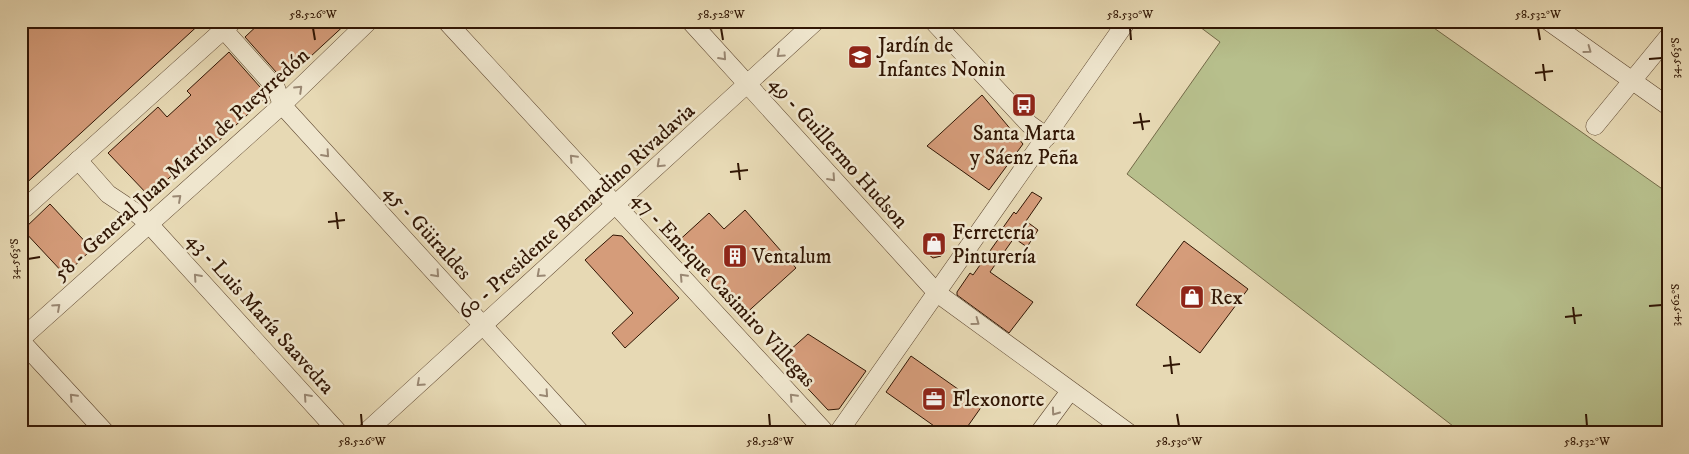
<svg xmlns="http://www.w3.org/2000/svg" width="1689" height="454" viewBox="0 0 1689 454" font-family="'IM FELL DW Pica',serif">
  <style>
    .green { fill: #b7bf8c; stroke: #746a48 }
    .building { fill: #d59c7a; stroke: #311604 }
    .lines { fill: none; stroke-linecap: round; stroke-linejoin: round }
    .minor-casing { stroke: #5e4730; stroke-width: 19 }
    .minor { stroke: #efe6ce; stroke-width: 18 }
    .oneway { stroke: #9a8873 }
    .ticks { fill: none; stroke: #311604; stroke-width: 2 }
    .labels { text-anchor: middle; stroke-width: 5; stroke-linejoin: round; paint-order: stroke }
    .poi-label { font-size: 21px; fill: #311604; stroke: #efe6ce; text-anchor: start }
    .street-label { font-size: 21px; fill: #311604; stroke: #efe6ce }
    .neatline { fill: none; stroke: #311604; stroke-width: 2 }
    .ticks-label { font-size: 12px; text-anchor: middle; fill: #311604 }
  </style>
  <rect width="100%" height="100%" fill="#e7d9b4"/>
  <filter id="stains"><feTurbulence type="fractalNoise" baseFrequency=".004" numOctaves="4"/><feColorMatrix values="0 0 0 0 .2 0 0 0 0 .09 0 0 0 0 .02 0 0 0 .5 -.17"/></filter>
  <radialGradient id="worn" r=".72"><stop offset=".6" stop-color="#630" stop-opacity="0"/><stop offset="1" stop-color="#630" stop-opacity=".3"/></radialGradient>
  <polygon class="green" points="1198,21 1424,21 1668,193 1668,433 1462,433 1127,174 1220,42 1196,24"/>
  <g class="building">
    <polygon points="21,21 46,21 51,27 57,21 203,21 21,188"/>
    <polygon points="262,21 349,21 284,81 245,37"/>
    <polygon points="229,52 268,96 202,156 198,152 149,196 108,153 158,107 167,117 191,95 187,91"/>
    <polygon points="982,95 1023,144 989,190 927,146"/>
    <polygon points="1032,192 1042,198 1026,221 1038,230 1027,247 1014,238 990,272 1033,302 1009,333 957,295 957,292 970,273 973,275 1004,231 1002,229 1014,212 1016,214"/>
    <polygon points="50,204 92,249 65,275 23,230"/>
    <polygon points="745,210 796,268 742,317 674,245 709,213 724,229"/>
    <polygon points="613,235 622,236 679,298 625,348 612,333 633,313 585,260"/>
    <polygon points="933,239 946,250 941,256 933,258 923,250"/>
    <polygon points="1184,241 1248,289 1200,353 1136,305"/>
    <polygon points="808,334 866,371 839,409 828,410 780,359"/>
    <polygon points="911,356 982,406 963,433 944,433 886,392"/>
  </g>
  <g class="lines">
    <defs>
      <g id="minor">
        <polyline points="216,21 276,88 282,105 581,433"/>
        <polyline points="446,21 826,433"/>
        <polyline points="690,21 937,293 1129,433"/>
        <polyline points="933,21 1029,124 1047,137"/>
        <polyline points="1548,21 1668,106"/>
        <polyline points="1595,126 1668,37"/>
        <polyline points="78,160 108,194 135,212 149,224 339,433"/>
        <polyline points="21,204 25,208 232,22"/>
        <polyline points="21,339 282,105 369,21"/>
        <polyline points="21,341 106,433"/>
        <polyline points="365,433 816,21"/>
        <polyline points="838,433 1127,21"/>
        <polyline points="1039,433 1070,391"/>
      </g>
    </defs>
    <use href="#minor" class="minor-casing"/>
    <use href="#minor" class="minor"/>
  </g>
  <defs><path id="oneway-chevron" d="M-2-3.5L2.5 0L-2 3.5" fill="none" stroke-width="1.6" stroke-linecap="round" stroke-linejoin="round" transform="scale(1.25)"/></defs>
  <g class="oneway">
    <use href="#oneway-chevron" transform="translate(1588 50) rotate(36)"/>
    <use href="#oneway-chevron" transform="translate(780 54) rotate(138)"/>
    <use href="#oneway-chevron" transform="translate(723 57) rotate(48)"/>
    <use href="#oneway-chevron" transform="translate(299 89) rotate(-44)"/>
    <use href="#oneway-chevron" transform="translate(326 154) rotate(48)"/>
    <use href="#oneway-chevron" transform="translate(573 158) rotate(-133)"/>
    <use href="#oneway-chevron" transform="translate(660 164) rotate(137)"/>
    <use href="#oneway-chevron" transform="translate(832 178) rotate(48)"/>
    <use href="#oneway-chevron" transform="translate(178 198) rotate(-42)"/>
    <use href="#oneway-chevron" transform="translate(436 274) rotate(48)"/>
    <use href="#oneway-chevron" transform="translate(540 274) rotate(138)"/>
    <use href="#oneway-chevron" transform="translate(197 277) rotate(-132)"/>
    <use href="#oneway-chevron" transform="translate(683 277) rotate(-133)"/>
    <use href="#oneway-chevron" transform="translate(57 307) rotate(-42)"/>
    <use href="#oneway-chevron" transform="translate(976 322) rotate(36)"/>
    <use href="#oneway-chevron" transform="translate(420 383) rotate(138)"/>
    <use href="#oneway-chevron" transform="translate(545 394) rotate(48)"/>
    <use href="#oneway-chevron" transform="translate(73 397) rotate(-133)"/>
    <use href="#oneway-chevron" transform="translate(307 397) rotate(-132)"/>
    <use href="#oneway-chevron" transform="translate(793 397) rotate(-133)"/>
    <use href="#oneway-chevron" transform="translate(1055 412) rotate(126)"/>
  </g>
  <path class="ticks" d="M313,28L315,40M721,28L723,40M1130,28L1131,40M1538,28L1540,40M1649,59L1662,58M1543,64L1545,81M1535,73L1553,71M1140,113L1143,130M1133,123L1150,121M738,163L740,180M730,172L748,170M336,212L338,229M328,222L345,220M28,259L40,257M1649,306L1662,305M1573,307L1575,324M1565,317L1582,315M1170,356L1172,374M1163,366L1180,364M361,414L362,426M769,414L770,426M1177,414L1179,426M1586,414L1587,426"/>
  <defs>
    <symbol id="school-square" viewBox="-11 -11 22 22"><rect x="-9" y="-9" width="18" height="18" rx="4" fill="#8f2418" stroke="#efe6ce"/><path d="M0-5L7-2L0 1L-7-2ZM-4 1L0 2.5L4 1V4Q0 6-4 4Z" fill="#fff"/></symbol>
    <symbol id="bus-square" viewBox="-11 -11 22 22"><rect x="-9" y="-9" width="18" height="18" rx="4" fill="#8f2418" stroke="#efe6ce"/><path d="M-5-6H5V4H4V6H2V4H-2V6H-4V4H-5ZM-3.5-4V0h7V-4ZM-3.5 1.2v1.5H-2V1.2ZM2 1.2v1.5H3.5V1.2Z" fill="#fff"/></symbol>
    <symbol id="shop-square" viewBox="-11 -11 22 22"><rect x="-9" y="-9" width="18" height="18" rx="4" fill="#8f2418" stroke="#efe6ce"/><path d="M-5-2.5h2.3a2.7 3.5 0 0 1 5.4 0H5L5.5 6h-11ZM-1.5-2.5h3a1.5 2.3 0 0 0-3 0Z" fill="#fff"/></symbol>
    <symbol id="building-square" viewBox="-11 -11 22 22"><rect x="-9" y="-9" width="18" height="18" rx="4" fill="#8f2418" stroke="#efe6ce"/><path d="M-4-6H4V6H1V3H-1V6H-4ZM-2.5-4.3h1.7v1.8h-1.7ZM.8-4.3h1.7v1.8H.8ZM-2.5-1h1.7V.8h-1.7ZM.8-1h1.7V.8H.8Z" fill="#fff"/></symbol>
    <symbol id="office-square" viewBox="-11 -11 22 22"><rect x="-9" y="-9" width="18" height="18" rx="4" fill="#8f2418" stroke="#efe6ce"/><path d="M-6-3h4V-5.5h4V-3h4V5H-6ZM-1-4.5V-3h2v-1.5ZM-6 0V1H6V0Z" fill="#fff"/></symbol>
  </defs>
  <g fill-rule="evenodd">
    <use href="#school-square" x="846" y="43" width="28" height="28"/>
    <use href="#bus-square" x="1010" y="91" width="28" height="28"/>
    <use href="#shop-square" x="920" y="230" width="28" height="28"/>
    <use href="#building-square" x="721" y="242" width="28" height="28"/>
    <use href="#shop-square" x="1178" y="283" width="28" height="28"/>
    <use href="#office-square" x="920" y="385" width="28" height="28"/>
  </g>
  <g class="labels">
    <g class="poi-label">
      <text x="878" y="52">Jardín de<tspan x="878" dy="24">Infantes Nonin</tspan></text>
      <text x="1024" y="140" text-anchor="middle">Santa Marta<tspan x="1024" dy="24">y Sáenz Peña</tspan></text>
      <text x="952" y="239">Ferretería<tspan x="952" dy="24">Pinturería</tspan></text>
      <text x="752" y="263">Ventalum</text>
      <text x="1210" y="304">Rex</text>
      <text x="952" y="406">Flexonorte</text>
    </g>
    <g class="street-label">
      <text transform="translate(839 152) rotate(48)" y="7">49 - Guillermo Hudson</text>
      <text transform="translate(181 164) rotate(-42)" y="7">58 - General Juan Martín de Pueyrredón</text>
      <text transform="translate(576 211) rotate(-42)" y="7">60 - Presidente Bernardino Rivadavia</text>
      <text transform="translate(428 232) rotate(48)" y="7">45 - Güiraldes</text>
      <text transform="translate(724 289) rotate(47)" y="7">47 - Enrique Casimiro Villegas</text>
      <text transform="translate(261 313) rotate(48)" y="7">43 - Luis María Saavedra</text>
    </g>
  </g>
  <rect width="1689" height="454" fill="none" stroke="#e7d9b4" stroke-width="55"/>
  <rect x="28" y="28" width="1634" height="398" class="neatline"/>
  <g class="ticks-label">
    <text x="313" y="18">58.526°W</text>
    <text x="721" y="18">58.528°W</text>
    <text x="1130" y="18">58.530°W</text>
    <text x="1538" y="18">58.532°W</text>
    <text transform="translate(1675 58) rotate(-90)" y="4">34.563°S</text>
    <text transform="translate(14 259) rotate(-90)" y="4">34.563°S</text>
    <text transform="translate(1675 305) rotate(-90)" y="4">34.562°S</text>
    <text x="362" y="445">58.526°W</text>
    <text x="770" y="445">58.528°W</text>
    <text x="1179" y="445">58.530°W</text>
    <text x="1587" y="445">58.532°W</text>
  </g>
  <rect width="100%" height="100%" filter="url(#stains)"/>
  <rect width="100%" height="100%" fill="url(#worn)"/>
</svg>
